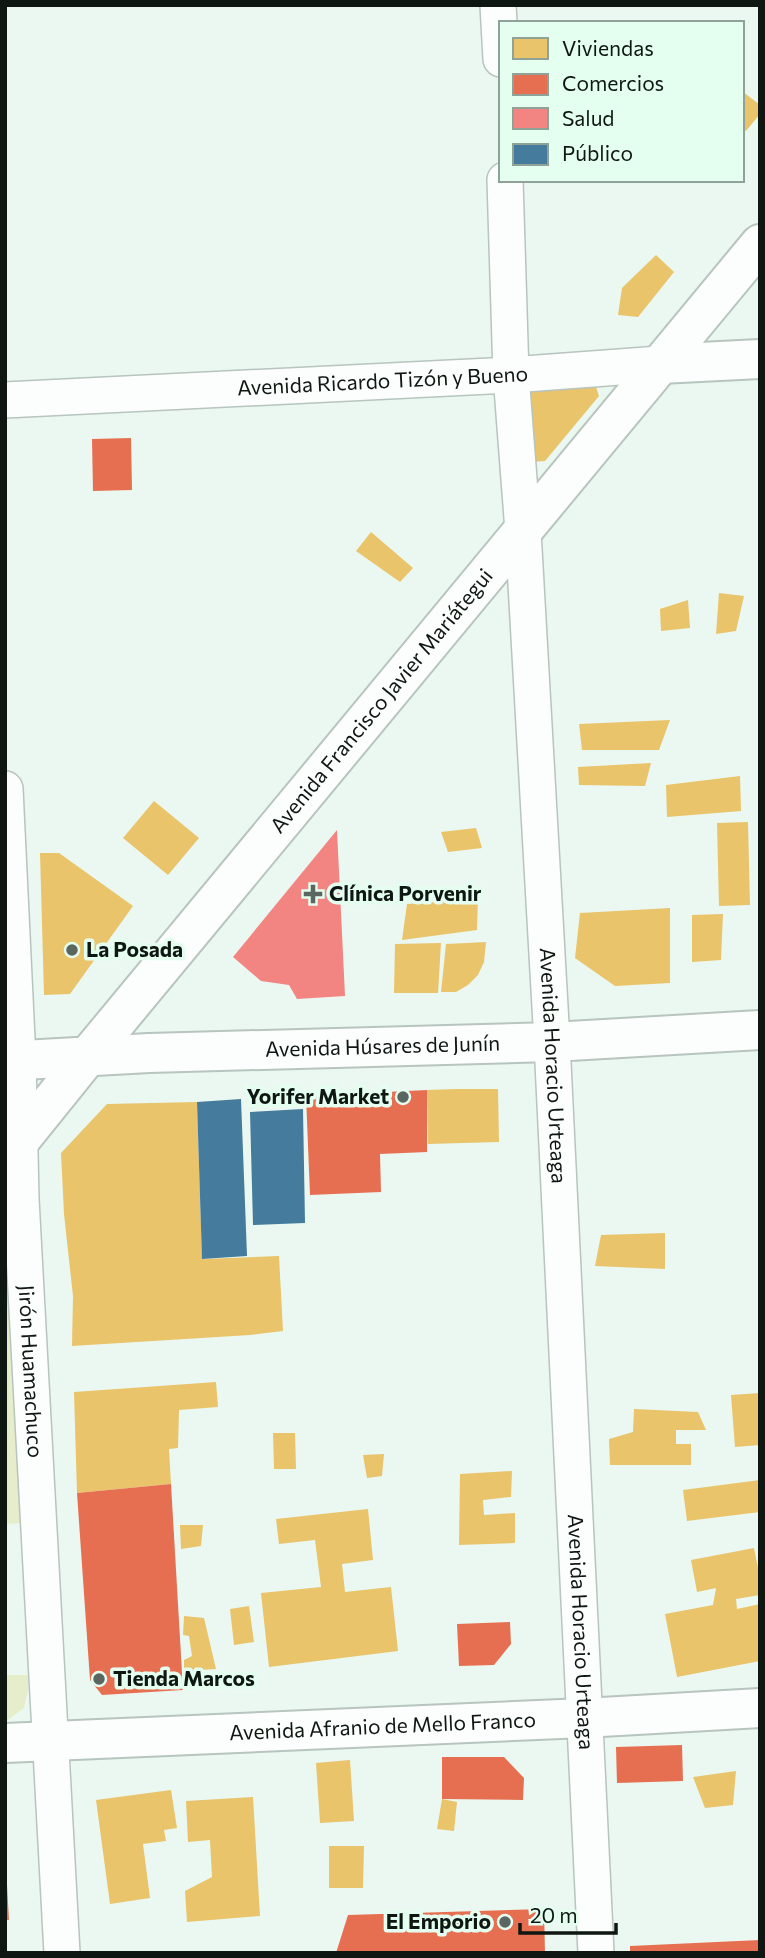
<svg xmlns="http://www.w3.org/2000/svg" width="765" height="1958" viewBox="0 0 765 1958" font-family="Commissioner,sans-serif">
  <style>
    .green { fill: #e6edca }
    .homes { fill: #e9c46a }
    .shops { fill: #e76f51 }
    .health { fill: #f28482 }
    .public { fill: #457b9d }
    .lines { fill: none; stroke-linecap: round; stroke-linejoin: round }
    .minor-casing { stroke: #b8c4be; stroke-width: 38 }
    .tertiary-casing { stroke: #b8c4be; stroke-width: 42 }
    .minor { stroke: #fcfefd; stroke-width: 35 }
    .tertiary { stroke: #fcfefd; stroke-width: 38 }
    .poi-dot { fill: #5b6660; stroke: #e4fef0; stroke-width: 2.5 }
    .labels { text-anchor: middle; stroke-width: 7; stroke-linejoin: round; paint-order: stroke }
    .street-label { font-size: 21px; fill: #0e1712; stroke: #e4fef0 }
    .poi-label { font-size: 21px; font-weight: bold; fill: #0e1712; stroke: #e4fef0; text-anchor: start }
  </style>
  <rect width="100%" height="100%" fill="#eaf8f1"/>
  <g class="green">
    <polygon points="5,1282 8,1282 21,1523 5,1524"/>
    <polygon points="5,1675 28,1675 28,1690 24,1708 5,1722"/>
  </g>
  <g class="homes">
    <polygon points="742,91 760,105 760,114 746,131 742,128"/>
    <polygon points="656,255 674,272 638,317 618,315 622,288"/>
    <polygon points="596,387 599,396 545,461 532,462 529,391"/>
    <polygon points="371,532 413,568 400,582 356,551"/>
    <polygon points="719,593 744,596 736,631 716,634"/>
    <polygon points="688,600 690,628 661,631 660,609"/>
    <polygon points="670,720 659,750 582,750 579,724"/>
    <polygon points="651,763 645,786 579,785 578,767"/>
    <polygon points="740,776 741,811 667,817 666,785"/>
    <polygon points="154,801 199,838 168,875 123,838"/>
    <polygon points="748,822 750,905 719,906 717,823"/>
    <polygon points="476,828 482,848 448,852 441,832"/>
    <polygon points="40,853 59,853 133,906 70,994 44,995"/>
    <polygon points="478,899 477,930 402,940 407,904"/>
    <polygon points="670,908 670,983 615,986 575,958 580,913"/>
    <polygon points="723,914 721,960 692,962 692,915"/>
    <polygon points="486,942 484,962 478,975 468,985 456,992 441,992 446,944"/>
    <polygon points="441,943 438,993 394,993 395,944"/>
    <polygon points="457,1089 498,1089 499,1142 428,1144 427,1090"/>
    <polygon points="197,1102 202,1259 279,1256 283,1331 250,1335 72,1346 73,1296 64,1214 61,1153 107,1104"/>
    <polygon points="665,1233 665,1269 595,1266 601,1235"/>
    <polygon points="216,1382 218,1407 179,1410 178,1448 169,1449 171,1484 77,1493 74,1392"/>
    <polygon points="760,1393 760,1445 735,1447 731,1395"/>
    <polygon points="634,1409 698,1412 706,1430 676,1430 676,1444 691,1444 691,1465 610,1465 609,1439 633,1432"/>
    <polygon points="273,1433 295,1433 296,1469 274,1469"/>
    <polygon points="384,1454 382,1476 367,1478 363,1455"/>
    <polygon points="512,1471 511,1497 483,1500 484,1515 515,1513 515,1543 459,1545 460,1474"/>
    <polygon points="760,1480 760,1512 687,1521 683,1490"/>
    <polygon points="368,1509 373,1560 342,1564 345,1592 391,1587 398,1651 269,1667 261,1593 321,1587 315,1540 279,1544 276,1519"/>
    <polygon points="180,1525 203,1525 201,1546 181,1549"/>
    <polygon points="754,1548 760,1578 760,1595 736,1599 737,1609 760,1604 760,1661 677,1677 665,1614 713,1605 716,1588 697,1592 691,1560"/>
    <polygon points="249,1606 254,1642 234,1645 230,1609"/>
    <polygon points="184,1616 204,1618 216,1669 184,1671 184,1660 192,1656 189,1636 183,1635"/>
    <polygon points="350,1760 354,1821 320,1823 316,1763"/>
    <polygon points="736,1771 733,1805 705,1808 693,1777"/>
    <polygon points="171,1790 177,1828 164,1830 166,1841 143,1844 150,1898 110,1904 96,1800"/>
    <polygon points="253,1797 260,1916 187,1922 185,1891 212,1877 210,1840 188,1842 186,1801"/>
    <polygon points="442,1799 457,1802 454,1831 437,1829"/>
    <polygon points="329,1846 364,1846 363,1888 329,1888"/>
  </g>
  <g class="shops">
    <polygon points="131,438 132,490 93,491 92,439"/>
    <polygon points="427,1090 427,1152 380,1154 381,1192 310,1195 306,1096"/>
    <polygon points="171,1484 183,1690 102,1695 90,1680 77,1493"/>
    <polygon points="510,1622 511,1644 494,1665 459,1666 457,1624"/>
    <polygon points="682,1745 683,1781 617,1783 616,1747"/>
    <polygon points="442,1757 504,1757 524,1778 523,1800 442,1799"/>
    <polygon points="5,1885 7,1885 9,1920 5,1920"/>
    <polygon points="544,1909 545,1953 336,1953 348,1915"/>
    <polygon points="760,1940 760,1953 630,1953 630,1946"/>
  </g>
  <polygon class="health" points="337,830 345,996 297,999 289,985 261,981 233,957"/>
  <g class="public">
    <polygon points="241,1099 247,1256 202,1259 197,1102"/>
    <polygon points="303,1109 305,1223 253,1225 250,1112"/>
  </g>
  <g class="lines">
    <defs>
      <g id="minor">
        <polyline points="498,5 501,59"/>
        <path id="s1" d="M505,180L511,375L523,531L552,1042L596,1953"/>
        <path id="s2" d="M5,400L511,375L660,364"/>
        <path id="s3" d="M5,789L18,1060L21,1199L62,1953"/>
      </g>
      <g id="tertiary">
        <polyline points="660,364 760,359"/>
        <path id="s4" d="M5,1061L149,1053L552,1042L760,1030"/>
        <path id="s5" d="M5,1159L88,1056L760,244"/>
        <path id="s6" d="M5,1743L584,1718L760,1708"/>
      </g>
    </defs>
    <use href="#minor" class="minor-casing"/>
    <use href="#tertiary" class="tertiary-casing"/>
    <use href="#minor" class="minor"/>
    <use href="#tertiary" class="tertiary"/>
  </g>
  <g class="poi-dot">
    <path d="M309.5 883.5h7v7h7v7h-7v7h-7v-7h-7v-7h7z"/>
    <circle cx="72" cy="950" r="7"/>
    <circle cx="403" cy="1097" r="7"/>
    <circle cx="99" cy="1679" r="7"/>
    <circle cx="505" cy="1922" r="7"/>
  </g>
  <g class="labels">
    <g class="street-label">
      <text dy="7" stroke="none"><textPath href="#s2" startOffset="378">Avenida Ricardo Tizón y Bueno</textPath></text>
      <text dy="7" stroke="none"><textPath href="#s5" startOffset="593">Avenida Francisco Javier Mariátegui</textPath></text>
      <text dy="7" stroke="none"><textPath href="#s4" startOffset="378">Avenida Húsares de Junín</textPath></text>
      <text dy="7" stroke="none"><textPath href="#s1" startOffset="887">Avenida Horacio Urteaga</textPath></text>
      <text dy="7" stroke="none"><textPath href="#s3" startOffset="583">Jirón Huamachuco</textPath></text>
      <text dy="7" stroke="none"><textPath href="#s1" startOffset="1454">Avenida Horacio Urteaga</textPath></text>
      <text dy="7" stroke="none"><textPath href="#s6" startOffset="378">Avenida Afranio de Mello Franco</textPath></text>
    </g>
    <g class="poi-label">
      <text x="329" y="901">Clínica Porvenir</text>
      <text x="86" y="957">La Posada</text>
      <text x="389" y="1104" text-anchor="end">Yorifer Market</text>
      <text x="113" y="1686">Tienda Marcos</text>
      <text x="491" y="1929" text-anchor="end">El Emporio</text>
    </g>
  </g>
  <rect width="765" height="1958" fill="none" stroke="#0e1712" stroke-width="14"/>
  <rect x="499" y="21" width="245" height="161" fill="#e4fef0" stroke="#8ea297" stroke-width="2"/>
  <rect x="513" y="38" width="35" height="21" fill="#e9c46a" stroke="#8ea297" stroke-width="2"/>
  <text x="562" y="56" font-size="21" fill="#0e1712">Viviendas</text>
  <rect x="513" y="74" width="35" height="21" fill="#e76f51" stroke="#8ea297" stroke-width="2"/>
  <text x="562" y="91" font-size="21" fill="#0e1712">Comercios</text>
  <rect x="513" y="108" width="35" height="21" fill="#f28482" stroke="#8ea297" stroke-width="2"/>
  <text x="562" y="126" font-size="21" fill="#0e1712">Salud</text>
  <rect x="513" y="144" width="35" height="21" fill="#457b9d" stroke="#8ea297" stroke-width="2"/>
  <text x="562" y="161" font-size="21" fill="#0e1712">Público</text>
  <path d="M520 1923v10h96v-10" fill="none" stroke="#0e1712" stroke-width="3.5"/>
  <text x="530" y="1923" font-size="21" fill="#0e1712" stroke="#e4fef0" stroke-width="5" paint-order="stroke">20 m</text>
</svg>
